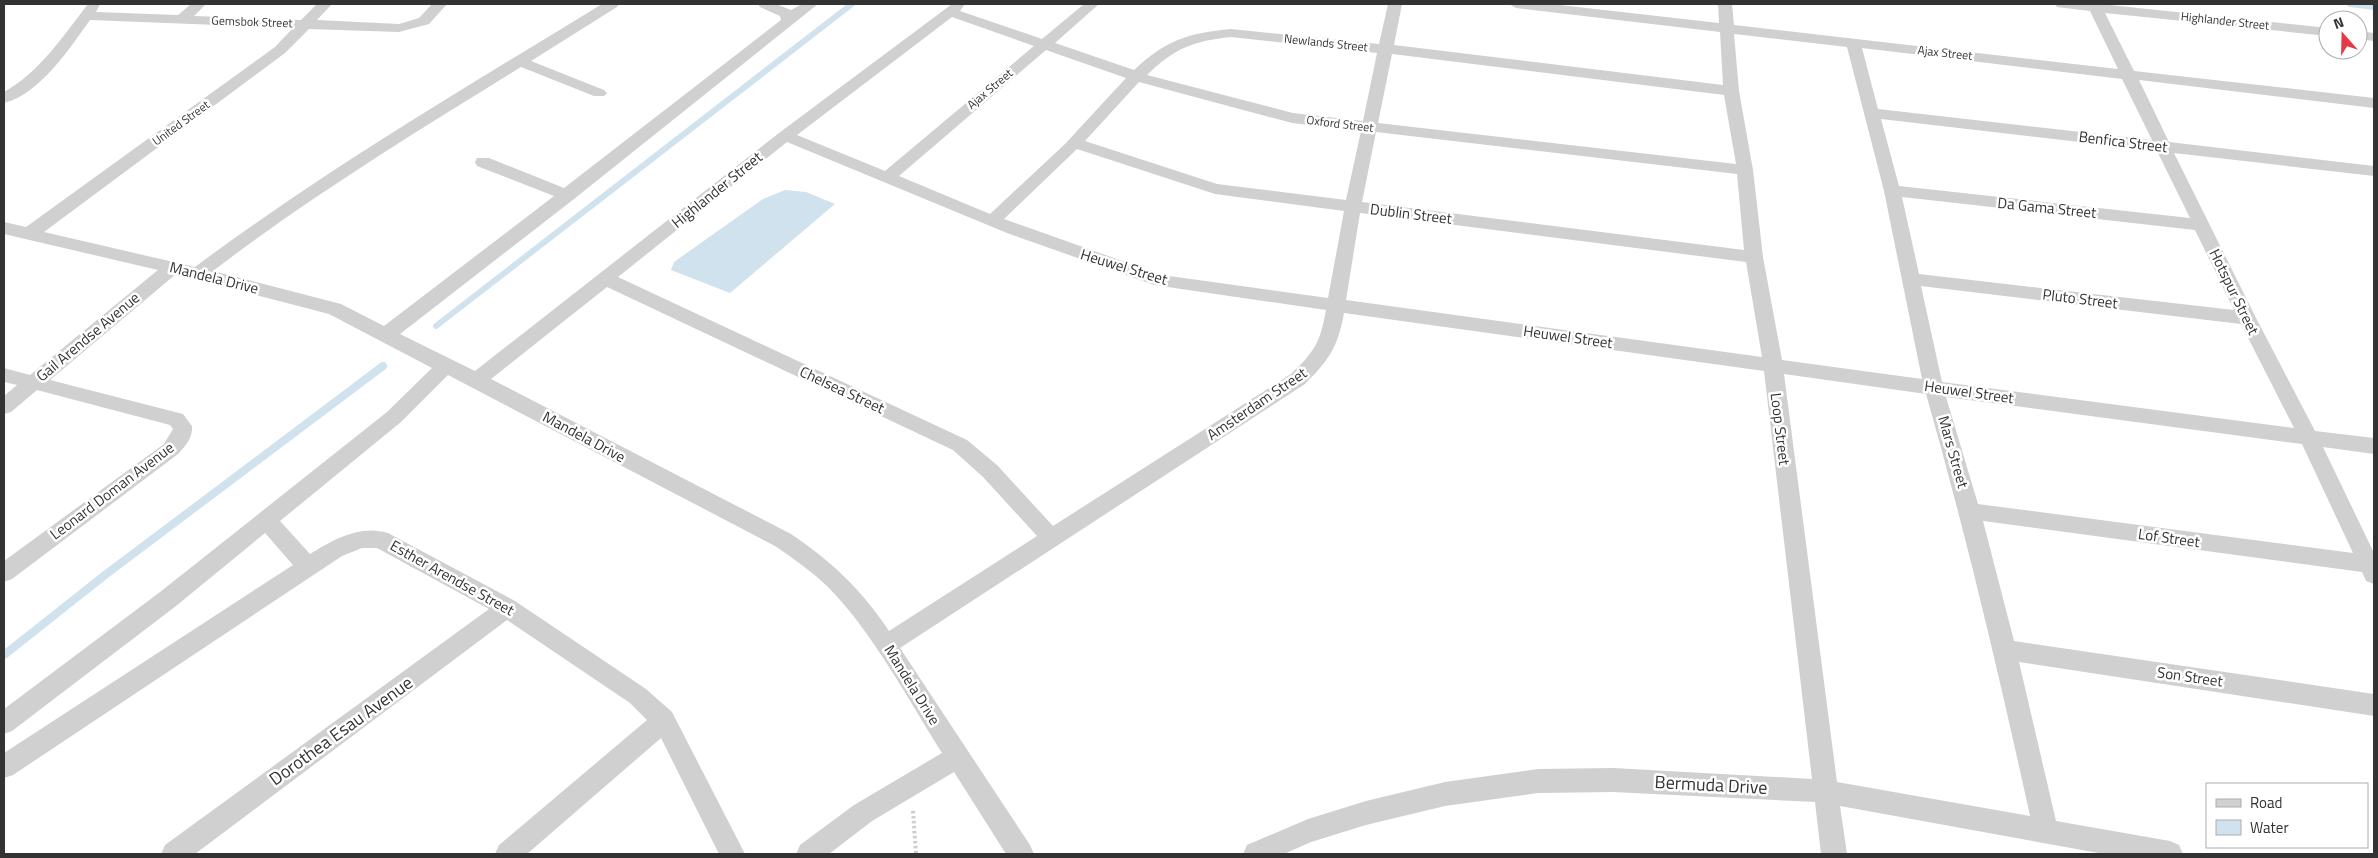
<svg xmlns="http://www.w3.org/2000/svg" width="2378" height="858" viewBox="0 0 2378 858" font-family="'Titillium Web',sans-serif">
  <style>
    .water { fill: #cfe2ee }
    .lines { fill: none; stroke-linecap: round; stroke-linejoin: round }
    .stream-far1 { stroke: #cfe2ee; stroke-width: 6 }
    .stream { stroke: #cfe2ee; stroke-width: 8 }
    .path { stroke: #cdcdcd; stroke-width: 4; stroke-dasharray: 2.5 2.5; stroke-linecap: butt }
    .street { fill: #d0d0d0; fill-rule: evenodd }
    .labels { text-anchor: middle; stroke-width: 5; stroke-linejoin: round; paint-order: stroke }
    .far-street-label { font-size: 12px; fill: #333; stroke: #fff }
    .street-label { font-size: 15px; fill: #333; stroke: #fff }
    .near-street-label { font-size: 18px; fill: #333; stroke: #fff }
  </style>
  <rect width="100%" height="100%" fill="#fff"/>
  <polygon class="water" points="785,190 806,192 835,204 730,293 671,270 674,262 763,199"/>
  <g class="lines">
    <g class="stream-far1">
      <polyline points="2350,4 2374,7"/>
      <polyline points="436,326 852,4"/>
    </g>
    <polyline class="stream" points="4,655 105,575 383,366"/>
    <polyline class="path" points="913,811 916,854"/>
    <g class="street">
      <path d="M88,4H100L96,12L178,15L191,4H206L194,16L301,20L317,4H332L317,20L399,24L419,18L432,4H447L429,24L399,32L309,29L285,53L44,232L195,267C325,170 465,88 602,4H619L617,7L531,61L604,90L607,93L604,96H594L521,67C416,132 311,196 213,271L341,304L384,326L554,196L477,166L475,162L477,158H489L564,188L781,20L780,16L760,7L758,4H776L791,10L802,4H818L574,199L400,334L475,371L779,133L952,4H965L960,11L1042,39L1084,4H1099L1055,43L1134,70C1166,40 1188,33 1231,29L1379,44L1388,4H1402L1394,45L1723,85L1720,32L1516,8L1509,4H1551L1719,23L1718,4H1732L1734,25L2118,69L2090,11L2057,7L2055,4H2100L2328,28V36L2105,13L2134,71L2374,98V108L2139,80L2169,142L2374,166V176L2174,153L2256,318L2315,431L2374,438V454L2323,447L2374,553V584L2366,581L2362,572L1983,521L2014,641L2374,694V716L2019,662L2056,821L2170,841L2179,845L2183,854H2104L1840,806L1847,854H1821L1815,802L1613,792L1538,793L1445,806L1366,825L1311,842L1284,854H1243L1247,845L1308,819L1366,801L1445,782L1538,769L1613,768L1812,779L1764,371L1344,313C1338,347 1329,360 1305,384L900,648L1030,845L1034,854H1006L954,772L872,821L829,854H796L800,845L854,805L942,753C908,699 872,631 827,586C811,571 793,558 775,546L448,375L401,422L280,521L310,554C332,540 361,524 388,533L515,601L646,689L672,712L745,854H719L661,738L527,854H495L499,845L647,720L630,703L507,620L195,854H161L165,845L489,609L377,548H362L342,556L13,775L4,778V753L293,565L265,533L176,606L12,731L4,734V709L160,592L387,412L432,368L329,314L176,274L50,380L183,414L192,426C193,437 186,446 178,454L12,579L4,582V561L164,444L173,429L170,425L37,390L11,412L4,414V396L17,385L4,382V368L30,375L158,270L4,234V222L26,227L275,47L293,28L90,20C70,48 39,95 4,103V92C40,72 63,36 88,4ZM952,17L1034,46L885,171L797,135ZM1734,34L1847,47L1884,191L1922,379L1782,360L1763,257L1753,170L1739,91ZM1231,37L1377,53L1363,121L1293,113L1147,75C1175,48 1193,41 1231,37ZM1862,48L2122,79L2152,140L1878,109ZM1046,50L1126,78L1065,144L990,214L899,176ZM1392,54L1724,95L1736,164L1378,123ZM1139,82L1292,123L1361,131L1346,200L1217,184L1085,141ZM1881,119L2157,151L2190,218L1899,186ZM1376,132L1737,174L1744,250L1362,202ZM787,142L1007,233L1154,285L1326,310C1320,343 1315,351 1291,374L1053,526L997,465L967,440L618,277ZM1077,149L1215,194L1344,211L1328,298L1162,275L1004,219ZM1902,197L2195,230L2234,310L1919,274ZM1360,213L1746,262L1762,357L1346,300ZM1921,286L2241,324L2294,428L1942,382ZM607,287L953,450L983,477L1037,536L889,631C863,591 830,560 791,534L491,379ZM1784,374L1926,394C1966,534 1999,674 2030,816L1837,782ZM1946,397L2302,444L2353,553L1978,504Z"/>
      <polygon points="2358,31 2374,33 2374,41 2358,39"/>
    </g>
  </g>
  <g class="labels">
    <g class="far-street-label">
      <text transform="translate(2225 21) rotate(6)" y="4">Highlander Street</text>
      <text transform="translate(252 22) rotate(2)" y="4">Gemsbok Street</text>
      <text transform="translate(1326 43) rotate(6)" y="4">Newlands Street</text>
      <text transform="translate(1945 53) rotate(6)" y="4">Ajax Street</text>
      <text transform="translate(990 89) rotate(-40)" y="4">Ajax Street</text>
      <text transform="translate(181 123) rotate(-36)" y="4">United Street</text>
      <text transform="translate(1340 124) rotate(7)" y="4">Oxford Street</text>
    </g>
    <g class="street-label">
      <text transform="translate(2123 142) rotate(7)" y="5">Benfica Street</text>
      <text transform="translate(717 190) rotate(-39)" y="5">Highlander Street</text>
      <text transform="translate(2047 208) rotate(6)" y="5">Da Gama Street</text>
      <text transform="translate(1411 214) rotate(7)" y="5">Dublin Street</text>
      <text transform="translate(1124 267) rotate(17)" y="5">Heuwel Street</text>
      <text transform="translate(214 278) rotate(14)" y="5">Mandela Drive</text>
      <text transform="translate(2234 292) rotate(64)" y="5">Hotspur Street</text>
      <text transform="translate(2080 299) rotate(7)" y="5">Pluto Street</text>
      <text transform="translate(88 337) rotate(-40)" y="5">Gail Arendse Avenue</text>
      <text transform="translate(1568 337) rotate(8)" y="5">Heuwel Street</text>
      <text transform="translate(842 390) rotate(25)" y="5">Chelsea Street</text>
      <text transform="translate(1969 392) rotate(8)" y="5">Heuwel Street</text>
      <text transform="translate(1257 404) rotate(-34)" y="5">Amsterdam Street</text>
      <text transform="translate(1780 429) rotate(83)" y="5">Loop Street</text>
      <text transform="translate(584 437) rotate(28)" y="5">Mandela Drive</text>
      <text transform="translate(1953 452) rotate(74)" y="5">Mars Street</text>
      <text transform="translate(112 491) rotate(-37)" y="5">Leonard Doman Avenue</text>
      <text transform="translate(2169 538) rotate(8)" y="5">Lof Street</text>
      <text transform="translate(452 578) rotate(29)" y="5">Esther Arendse Street</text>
      <text transform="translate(2190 677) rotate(8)" y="5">Son Street</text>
      <text transform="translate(912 685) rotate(58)" y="5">Mandela Drive</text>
    </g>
    <g class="near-street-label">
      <text transform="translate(341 731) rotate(-36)" y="6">Dorothea Esau Avenue</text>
      <text transform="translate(1711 785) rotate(3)" y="6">Bermuda Drive</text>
    </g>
  </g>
  <rect width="2378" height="858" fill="none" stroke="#333333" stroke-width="10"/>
  <rect x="2206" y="783" width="162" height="65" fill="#ffffff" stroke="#adadad"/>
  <rect x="2216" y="799" width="25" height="8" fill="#d0d0d0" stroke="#adadad"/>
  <text x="2250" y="808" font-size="15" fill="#333333">Road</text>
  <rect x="2216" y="820" width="25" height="15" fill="#cfe2ee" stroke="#adadad"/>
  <text x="2250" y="833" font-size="15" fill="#333333">Water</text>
  <g transform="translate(2343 35) rotate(340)"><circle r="24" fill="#ffffff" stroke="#adadad"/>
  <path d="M0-4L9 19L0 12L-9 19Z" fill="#e63946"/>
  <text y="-8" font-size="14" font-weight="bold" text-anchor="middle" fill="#333333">N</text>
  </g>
</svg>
